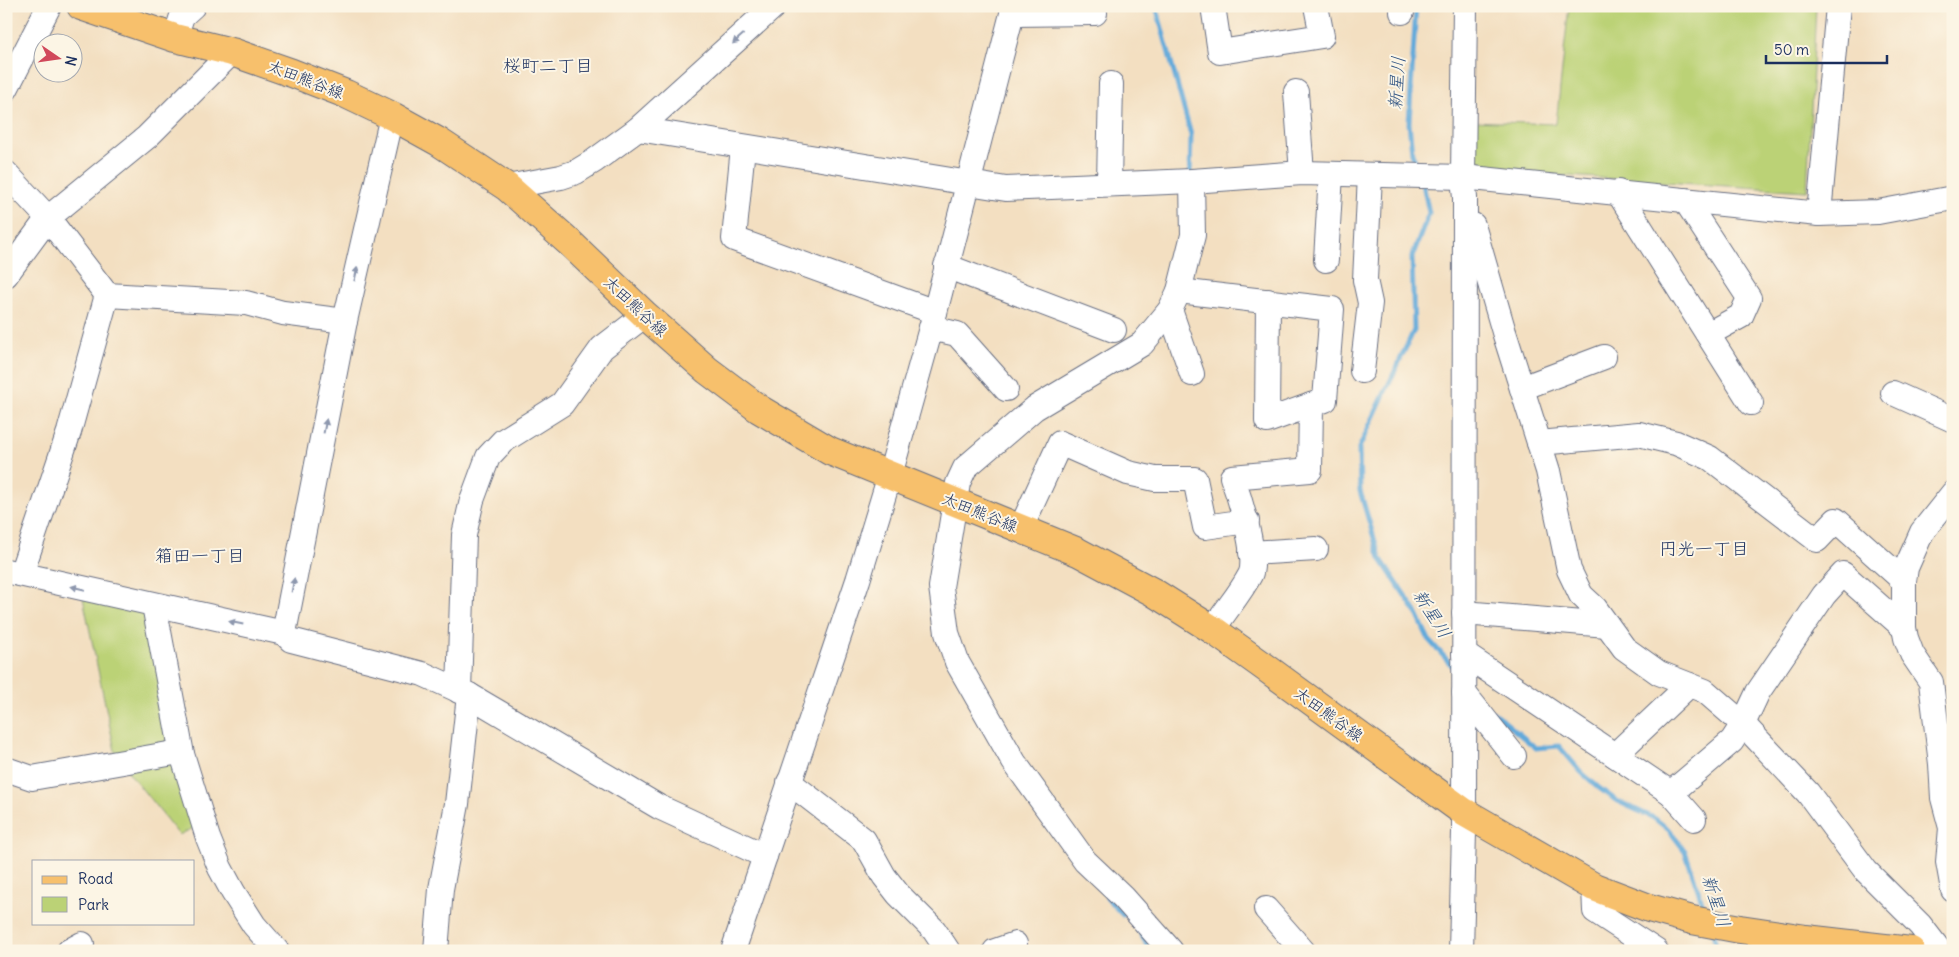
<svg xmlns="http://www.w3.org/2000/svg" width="1959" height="957" viewBox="0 0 1959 957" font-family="Delius,'Klee One',sans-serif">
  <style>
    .green { fill: #bbd276; stroke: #6b806a }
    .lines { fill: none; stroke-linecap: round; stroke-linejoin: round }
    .stream { stroke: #64aada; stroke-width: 5 }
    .minor-casing { stroke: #676d81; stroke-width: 26 }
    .major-casing { stroke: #676d81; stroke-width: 30 }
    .minor { stroke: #fff; stroke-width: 24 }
    .major { stroke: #f7c06c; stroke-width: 28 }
    .oneway { fill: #8d97ae }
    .labels { text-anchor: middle; stroke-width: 4; stroke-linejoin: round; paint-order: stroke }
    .street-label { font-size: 16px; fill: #1b2f5e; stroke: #fcf5e5 }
    .neighbourhood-label { font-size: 18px; fill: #1b2f5e; stroke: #fcf5e5 }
    .water-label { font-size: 18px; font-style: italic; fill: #315483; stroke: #fcf5e5 }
  </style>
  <rect width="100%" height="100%" fill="#fcf5e5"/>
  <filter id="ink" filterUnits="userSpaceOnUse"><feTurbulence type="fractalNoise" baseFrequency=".02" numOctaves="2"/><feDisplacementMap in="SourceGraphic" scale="10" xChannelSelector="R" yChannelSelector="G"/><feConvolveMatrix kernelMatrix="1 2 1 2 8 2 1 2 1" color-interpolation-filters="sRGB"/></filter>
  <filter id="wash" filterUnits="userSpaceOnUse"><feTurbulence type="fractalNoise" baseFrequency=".0096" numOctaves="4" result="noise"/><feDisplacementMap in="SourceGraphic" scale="20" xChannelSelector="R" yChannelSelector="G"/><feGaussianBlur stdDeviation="1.12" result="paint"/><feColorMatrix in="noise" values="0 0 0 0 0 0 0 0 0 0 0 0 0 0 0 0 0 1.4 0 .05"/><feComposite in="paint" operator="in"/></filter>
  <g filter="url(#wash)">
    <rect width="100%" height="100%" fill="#f3dfc1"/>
    <g class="green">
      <polygon points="1569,6 1816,6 1807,191 1473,170 1470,121 1556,124"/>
      <polygon points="83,598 149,612 173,742 116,756"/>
      <polygon points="173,759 200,825 179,835 126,769"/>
    </g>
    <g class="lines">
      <g class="stream">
        <polyline points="1156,6 1191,135 1190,174"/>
        <polyline points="1415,161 1412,153 1409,123 1416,6"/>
        <polyline points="1423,184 1429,213 1412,257 1414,330 1359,448 1360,491 1380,558 1416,612 1429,640 1457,671"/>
        <polyline points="1163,299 1172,271"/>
        <polyline points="1494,713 1536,748 1559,746 1581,772 1599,788 1617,801 1654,818 1669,830 1685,851 1706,914"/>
        <polyline points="1107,898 1123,915"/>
        <polyline points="1712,931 1718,951"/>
        <polyline points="1140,932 1150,951"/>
      </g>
    </g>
  </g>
  <g filter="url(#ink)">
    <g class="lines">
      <defs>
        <g id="minor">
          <polyline points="1213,6 1220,52 1322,36 1316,6"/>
          <polyline points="1402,12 1402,6"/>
          <polyline points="1012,14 1095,13"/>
          <polyline points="175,38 182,16 193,6"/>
          <polyline points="6,89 49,6"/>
          <polyline points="1296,92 1302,173"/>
          <polyline points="638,129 1006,189 1192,181 1302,173 1463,177 1819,214 1878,212 1953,198"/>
          <polyline points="743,147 734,239 935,312"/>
          <polyline points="6,173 48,218 107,295"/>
          <polyline points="1109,183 1111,84"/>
          <polyline points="507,187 561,177 576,172 594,161 638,129 774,6"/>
          <polyline points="1618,192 1751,403"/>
          <polyline points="1685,200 1749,298 1741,316 1708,334"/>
          <polyline points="1819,214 1838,6"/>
          <polyline points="1473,225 1504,332 1548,471 1569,570 1581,595 1595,608 1624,648 1659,673 1705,691 1743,724 1808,793 1866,871 1920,925 1940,951"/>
          <polyline points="1326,260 1331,174"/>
          <polyline points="946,266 1114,330"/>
          <polyline points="6,275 48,218 147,137 232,52"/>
          <polyline points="1179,291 1332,309 1325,400 1267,421 1268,301"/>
          <polyline points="107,295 246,303 283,313 345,321"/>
          <polyline points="1170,310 1192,374"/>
          <polyline points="931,328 957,334 1006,389"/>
          <polyline points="1362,371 1370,303 1365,280 1370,175"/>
          <polyline points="1522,388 1604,357"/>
          <polyline points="1893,393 1953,420"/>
          <polyline points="1539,443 1639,434 1676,443 1710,458 1817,540 1836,520 1904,581"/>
          <polyline points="1953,493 1922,532 1906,568 1904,581 1904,628 1906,638 1912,654 1931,682 1941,764 1943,798 1951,828 1948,862 1953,890"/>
          <polyline points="1021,528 1060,443 1128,473 1155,479 1195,479 1205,527 1247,521"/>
          <polyline points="1251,553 1316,549"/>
          <polyline points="6,571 284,633 291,640 423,674 469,695 659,807 765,856"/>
          <polyline points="21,574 69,432 107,295"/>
          <polyline points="154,605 182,754 208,838 220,868 233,892 254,925 277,951"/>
          <polyline points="1464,613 1607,625"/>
          <path d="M1213,630C1224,612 1240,594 1250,575C1259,558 1239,496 1232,477L1310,470L1311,405"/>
          <polyline points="284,633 345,321 392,116"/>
          <polyline points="1464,654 1671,793 1694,819"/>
          <polyline points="459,691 464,535 472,500 488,457 503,441 562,404 602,348 645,315"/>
          <polyline points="1464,693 1514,756"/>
          <polyline points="1615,755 1689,685"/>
          <polyline points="6,769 32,778 174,753 182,754"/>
          <polyline points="789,782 864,840 884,876 898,894 934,930 948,951"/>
          <polyline points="1671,793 1732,741 1743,724 1758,692 1824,595 1843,574 1904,628"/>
          <polyline points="1594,887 1595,911 1656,951"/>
          <polyline points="1266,909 1303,951"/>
          <polyline points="69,951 82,944"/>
          <polyline points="436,951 441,889 457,804 469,695"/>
          <polyline points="733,951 858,580 890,475 931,328 1014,6"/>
          <polyline points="995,951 1015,944"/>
          <polyline points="1171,951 1123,897 1085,861 1014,762 957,662 947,633 941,587 958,483 965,468 1035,408 1142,344 1170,310 1179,291 1193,235 1192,181"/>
          <polyline points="1461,951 1464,831 1465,198 1463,177 1465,6"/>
        </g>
        <polyline id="major" points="81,6 175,38 232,52 292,73 346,94 392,116 439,142 507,187 570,243 645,315 707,370 759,409 830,451 1078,552 1153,592 1213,630 1262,665 1464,812 1594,887 1649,908 1692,920 1740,929 1806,939 1911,951"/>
      </defs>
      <use href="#minor" class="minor-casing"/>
      <use href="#major" class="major-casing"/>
      <use href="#minor" class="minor"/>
      <use href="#major" class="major"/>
    </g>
    <defs><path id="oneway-solid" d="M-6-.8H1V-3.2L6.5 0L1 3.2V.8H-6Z" transform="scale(1.25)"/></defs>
    <g class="oneway">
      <use href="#oneway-solid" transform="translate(738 39) rotate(138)"/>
      <use href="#oneway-solid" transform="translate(356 274) rotate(-77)"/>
      <use href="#oneway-solid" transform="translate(325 426) rotate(-79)"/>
      <use href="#oneway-solid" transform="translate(293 585) rotate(-79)"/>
      <use href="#oneway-solid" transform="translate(78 588) rotate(-167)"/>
      <use href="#oneway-solid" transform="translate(236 623) rotate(-168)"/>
    </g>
  </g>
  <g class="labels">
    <g class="street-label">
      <text transform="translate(306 79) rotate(21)" y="6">太田熊谷線</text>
      <text transform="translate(636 306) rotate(43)" y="6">太田熊谷線</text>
      <text transform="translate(980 512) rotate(22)" y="6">太田熊谷線</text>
      <text transform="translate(1329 714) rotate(36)" y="6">太田熊谷線</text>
    </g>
    <g class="neighbourhood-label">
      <text x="548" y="72">桜町二丁目</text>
      <text x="1704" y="555">円光一丁目</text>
      <text x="200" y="562">箱田一丁目</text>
    </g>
    <g class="water-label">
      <text transform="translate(1397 83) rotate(-86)" y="6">新星川</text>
      <text transform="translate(1432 614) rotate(58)" y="6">新星川</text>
      <text transform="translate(1716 901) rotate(72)" y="6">新星川</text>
    </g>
  </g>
  <rect width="1959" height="957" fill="none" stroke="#fcf5e5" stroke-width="25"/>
  <rect x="32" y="860" width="162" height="65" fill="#fcf5e5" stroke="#a2a6af"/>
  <rect x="42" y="876" width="25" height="8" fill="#f7c06c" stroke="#a2a6af"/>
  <text x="78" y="884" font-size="15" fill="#1b2f5e">Road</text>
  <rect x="42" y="897" width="25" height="15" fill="#bbd276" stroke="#a2a6af"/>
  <text x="78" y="910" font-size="15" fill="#1b2f5e">Park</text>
  <g transform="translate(58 58) rotate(103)"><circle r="24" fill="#fcf5e5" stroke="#a2a6af"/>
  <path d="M0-4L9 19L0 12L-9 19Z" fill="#d1495b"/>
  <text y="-8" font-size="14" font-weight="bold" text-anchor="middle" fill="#1b2f5e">N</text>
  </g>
  <path d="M1766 55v8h121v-8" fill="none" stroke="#1b2f5e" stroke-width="2.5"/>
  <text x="1774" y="55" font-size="15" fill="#1b2f5e" stroke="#fcf5e5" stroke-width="4" paint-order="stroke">50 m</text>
</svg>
